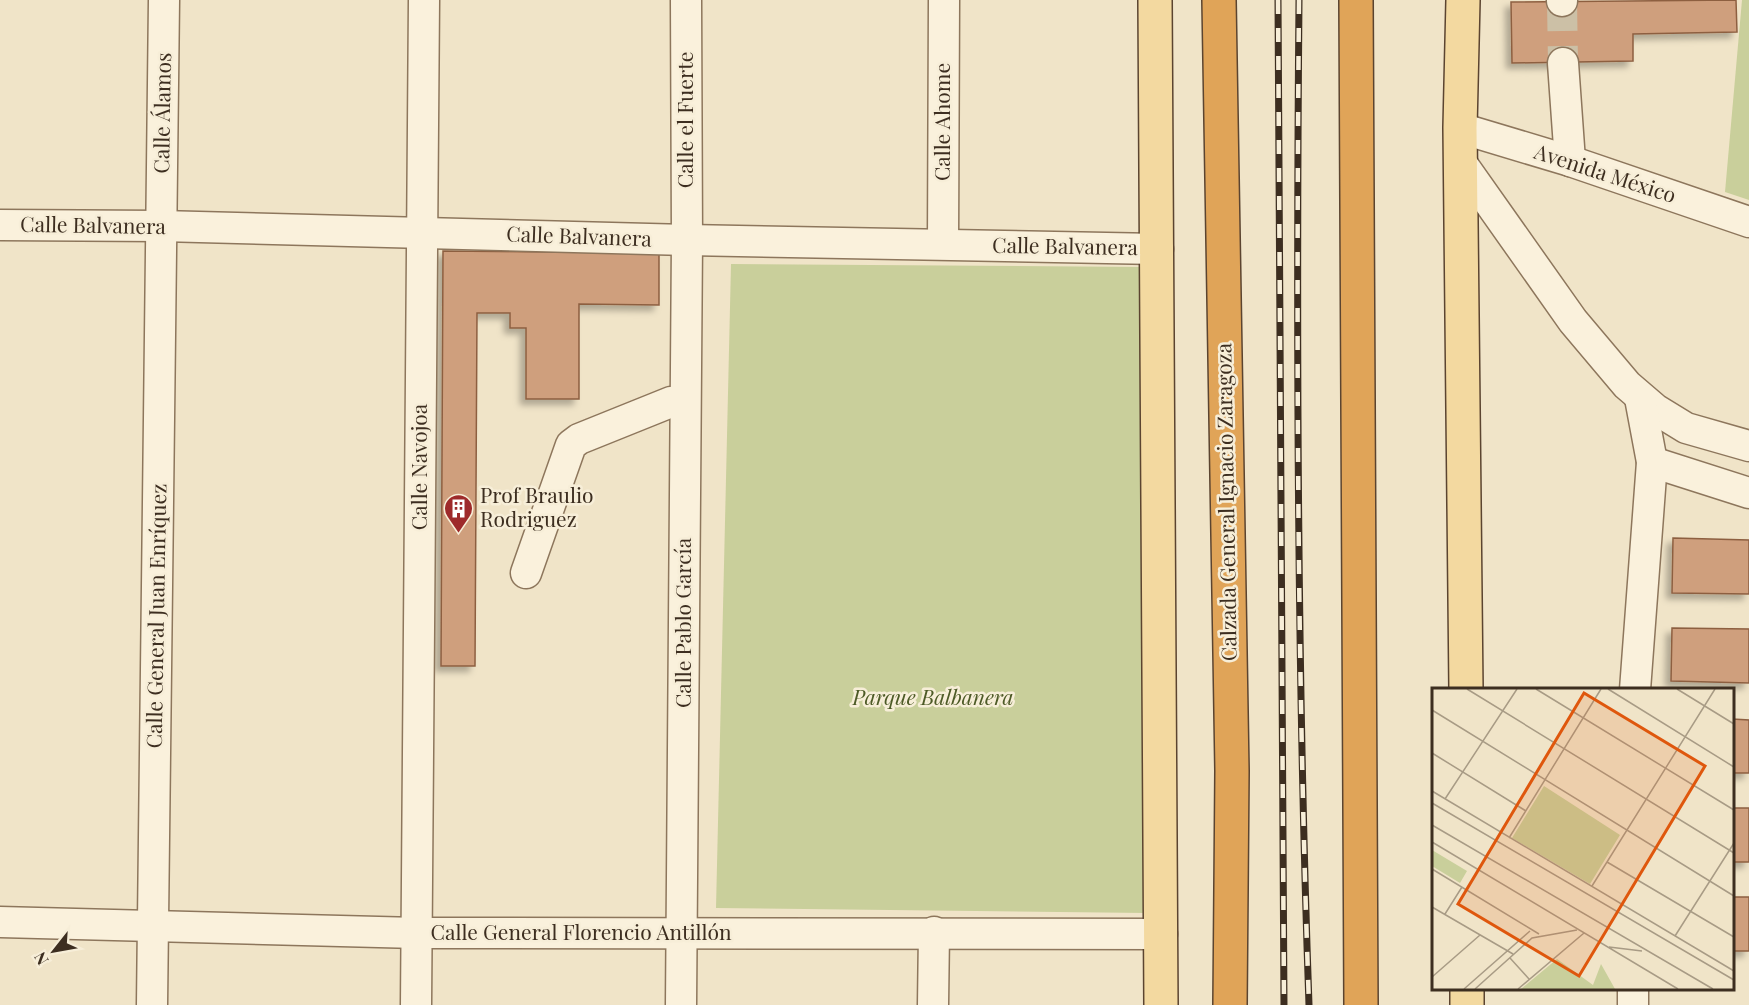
<svg xmlns="http://www.w3.org/2000/svg" width="1749" height="1005" viewBox="0 0 1749 1005" font-family="'Playfair Display',serif">
  <style>
    .green { fill: #c9cf9b }
    .building { fill: #cf9f7d; stroke: #8d5f41; stroke-width: 1.5; filter: url(#shadow) }
    .lines { fill: none; stroke-linecap: round; stroke-linejoin: round }
    .minor-tunnel { stroke: #ccc0a6; stroke-width: 30; stroke-dasharray: 30 15; stroke-linecap: butt }
    .minor-casing { stroke: #8d765c; stroke-width: 33 }
    .major-casing { stroke: #5b4430; stroke-width: 36 }
    .highway-casing { stroke: #5b4430; stroke-width: 36 }
    .minor { stroke: #faf1dc; stroke-width: 30 }
    .major { stroke: #f3d9a0; stroke-width: 33 }
    .highway { stroke: #e0a458; stroke-width: 33 }
    .rail-casing { stroke: #3d2e20; stroke-width: 7 }
    .rail { stroke: #f7eed8; stroke-width: 4.5; stroke-dasharray: 14; stroke-linecap: butt }
    .labels { text-anchor: middle; stroke-width: 5; stroke-linejoin: round; paint-order: stroke }
    .street-label { font-size: 21px; fill: #3d2e20; stroke: #f7eed8 }
    .poi-label { font-size: 21px; fill: #3d2e20; stroke: #f7eed8; text-anchor: start }
    .park-label { font-size: 21px; font-style: italic; fill: #4d5a26; stroke: #f7eed8 }
    .inset-road { fill: none; stroke: #a89b85; stroke-width: 1.5 }
    .view { fill: #df570d; fill-opacity: 0.15; stroke: #df570d; stroke-width: 3 }
    .inset-edge { fill: none; stroke: #3d2e20; stroke-width: 3 }
  </style>
  <defs>
    <filter id="shadow"><feDropShadow dx="-5.5" dy="5.5" stdDeviation="3" flood-color="#0004"/></filter>
  </defs>
  <rect width="100%" height="100%" fill="#f0e4c8"/>
  <g class="green">
    <polygon points="1742,0 1749,0 1749,200 1725,192"/>
    <polygon points="731,264 1144,267 1146,913 716,908"/>
  </g>
  <g class="building">
    <polygon points="1736,0 1737,32 1633,34 1633,61 1512,63 1511,2"/>
    <polygon points="443,251 659,253 659,305 579,304 579,399 526,399 526,328 510,328 510,313 477,313 475,666 441,666"/>
    <polygon points="1673,538 1749,540 1749,594 1672,593"/>
    <polygon points="1672,628 1749,629 1749,683 1671,681"/>
    <polygon points="1732,719 1749,720 1749,773 1732,773"/>
    <rect x="1732" y="808" width="17" height="54"/>
    <rect x="1732" y="897" width="17" height="54"/>
  </g>
  <g class="lines">
    <polyline class="minor-tunnel" points="1562,1 1563,63"/>
    <defs>
      <g id="minor">
        <polyline points="1562,1 1562,0"/>
        <polyline points="1563,63 1570,161"/>
        <polyline points="1460,128 1570,161 1749,222"/>
        <polyline points="1460,161 1573,321 1627,385 1655,409 1686,428 1749,446"/>
        <polyline points="0,225 161,226 687,240 1158,249"/>
        <polyline points="943,244 944,0"/>
        <polyline points="1652,462 1749,493"/>
        <polyline points="526,573 571,445 579,439 671,402 685,401"/>
        <polyline points="1635,690 1652,462 1640,398"/>
        <polyline points="0,922 417,933 1162,934"/>
        <polyline points="152,1005 164,0"/>
        <polyline points="416,1005 424,0"/>
        <polyline points="681,1005 687,240 686,0"/>
        <polyline points="933,1005 934,932"/>
        <polyline points="1633,1005 1633,988"/>
      </g>
      <g id="major">
        <polyline points="1155,0 1161,1005"/>
        <polyline points="1463,0 1460,128 1466,690"/>
        <polyline points="1467,988 1467,1005"/>
      </g>
      <g id="highway">
        <polyline points="1219,0 1232,771 1230,1005"/>
        <polyline points="1356,0 1361,1005"/>
      </g>
    </defs>
    <use href="#minor" class="minor-casing"/>
    <use href="#major" class="major-casing"/>
    <use href="#highway" class="highway-casing"/>
    <use href="#minor" class="minor"/>
    <use href="#major" class="major"/>
    <use href="#highway" class="highway"/>
    <defs>
      <g id="rail">
        <polyline points="1278,0 1284,1005"/>
        <path d="M1299,0C1296,335 1297,670 1309,1005"/>
      </g>
    </defs>
    <use href="#rail" class="rail-casing"/>
    <use href="#rail" class="rail"/>
  </g>
  <defs>
    <symbol id="building-pin" viewBox="-11 -11 22 30"><path d="M0 17L-7.5 6A9.5 9.5 0 1 1 7.5 6Z" fill="#9e2a2b" stroke="#f7eed8"/><path d="M-4-6H4V6H1V3H-1V6H-4ZM-2.5-4.3h1.7v1.8h-1.7ZM.8-4.3h1.7v1.8H.8ZM-2.5-1h1.7V.8h-1.7ZM.8-1h1.7V.8H.8Z" fill="#fff"/></symbol>
  </defs>
  <g fill-rule="evenodd">
    <use href="#building-pin" x="442" y="492" width="33" height="45"/>
  </g>
  <g class="labels">
    <g class="street-label">
      <text transform="translate(163 113) rotate(-89)" y="7">Calle Álamos</text>
      <text transform="translate(686 120) rotate(-90)" y="7">Calle el Fuerte</text>
      <text transform="translate(943 122) rotate(-90)" y="7">Calle Ahome</text>
      <text transform="translate(1605 174) rotate(18)" y="7">Avenida México</text>
      <text transform="translate(93 226) rotate(1)" y="7">Calle Balvanera</text>
      <text transform="translate(579 237) rotate(2)" y="7">Calle Balvanera</text>
      <text transform="translate(1065 247) rotate(1)" y="7">Calle Balvanera</text>
      <text transform="translate(420 467) rotate(-90)" y="7">Calle Navojoa</text>
      <text transform="translate(1227 502) rotate(-91)" y="7">Calzada General Ignacio Zaragoza</text>
      <text transform="translate(157 616) rotate(-89)" y="7">Calle General Juan Enríquez</text>
      <text transform="translate(684 623) rotate(-90)" y="7">Calle Pablo García</text>
      <text x="581" y="940">Calle General Florencio Antillón</text>
    </g>
    <g class="poi-label">
      <text x="480" y="503">Prof Braulio<tspan x="480" dy="24">Rodriguez</tspan></text>
    </g>
    <g class="park-label">
      <text x="933" y="705">Parque Balbanera</text>
    </g>
  </g>
  <g transform="translate(1432 688)">
    <rect width="302" height="302" fill="#f0e4c8"/>
    <path d="M112,98L188,147L158,196L80,150ZM0,162L35,183L28,195L0,178ZM125,271L161,297L169,276L183,301H89Z" fill="#c9cf9b"/>
    <path class="inset-road" d="M35,1L302,165M104,1L302,122M176,1L302,79M245,1L302,36M0,22L302,208M0,65L94,123M0,103L302,283M13,111L85,1M0,115L302,292M0,137L281,301M77,150L169,1M0,154L246,301M175,174L302,249M0,181L107,246M160,198L283,1M0,219L81,266M13,226L30,199M243,248L302,155M177,259L210,263M78,270L97,291M0,289L48,247M32,301L98,243M43,301L100,250L145,242M86,301L152,245"/>
    <path class="view" d="M152,5L273,78L147,288L26,216Z"/>
    <rect width="302" height="302" class="inset-edge"/>
  </g>
  <g transform="translate(54 951) rotate(239)" stroke="#f7eed8" stroke-width="4.5" paint-order="stroke">
  <path d="M0-4.5L10 22L0 15L-10 22Z" fill="#3d2e20"/>
  <text y="-9" font-size="16" font-weight="bold" text-anchor="middle" fill="#3d2e20">N</text>
  </g>
</svg>
